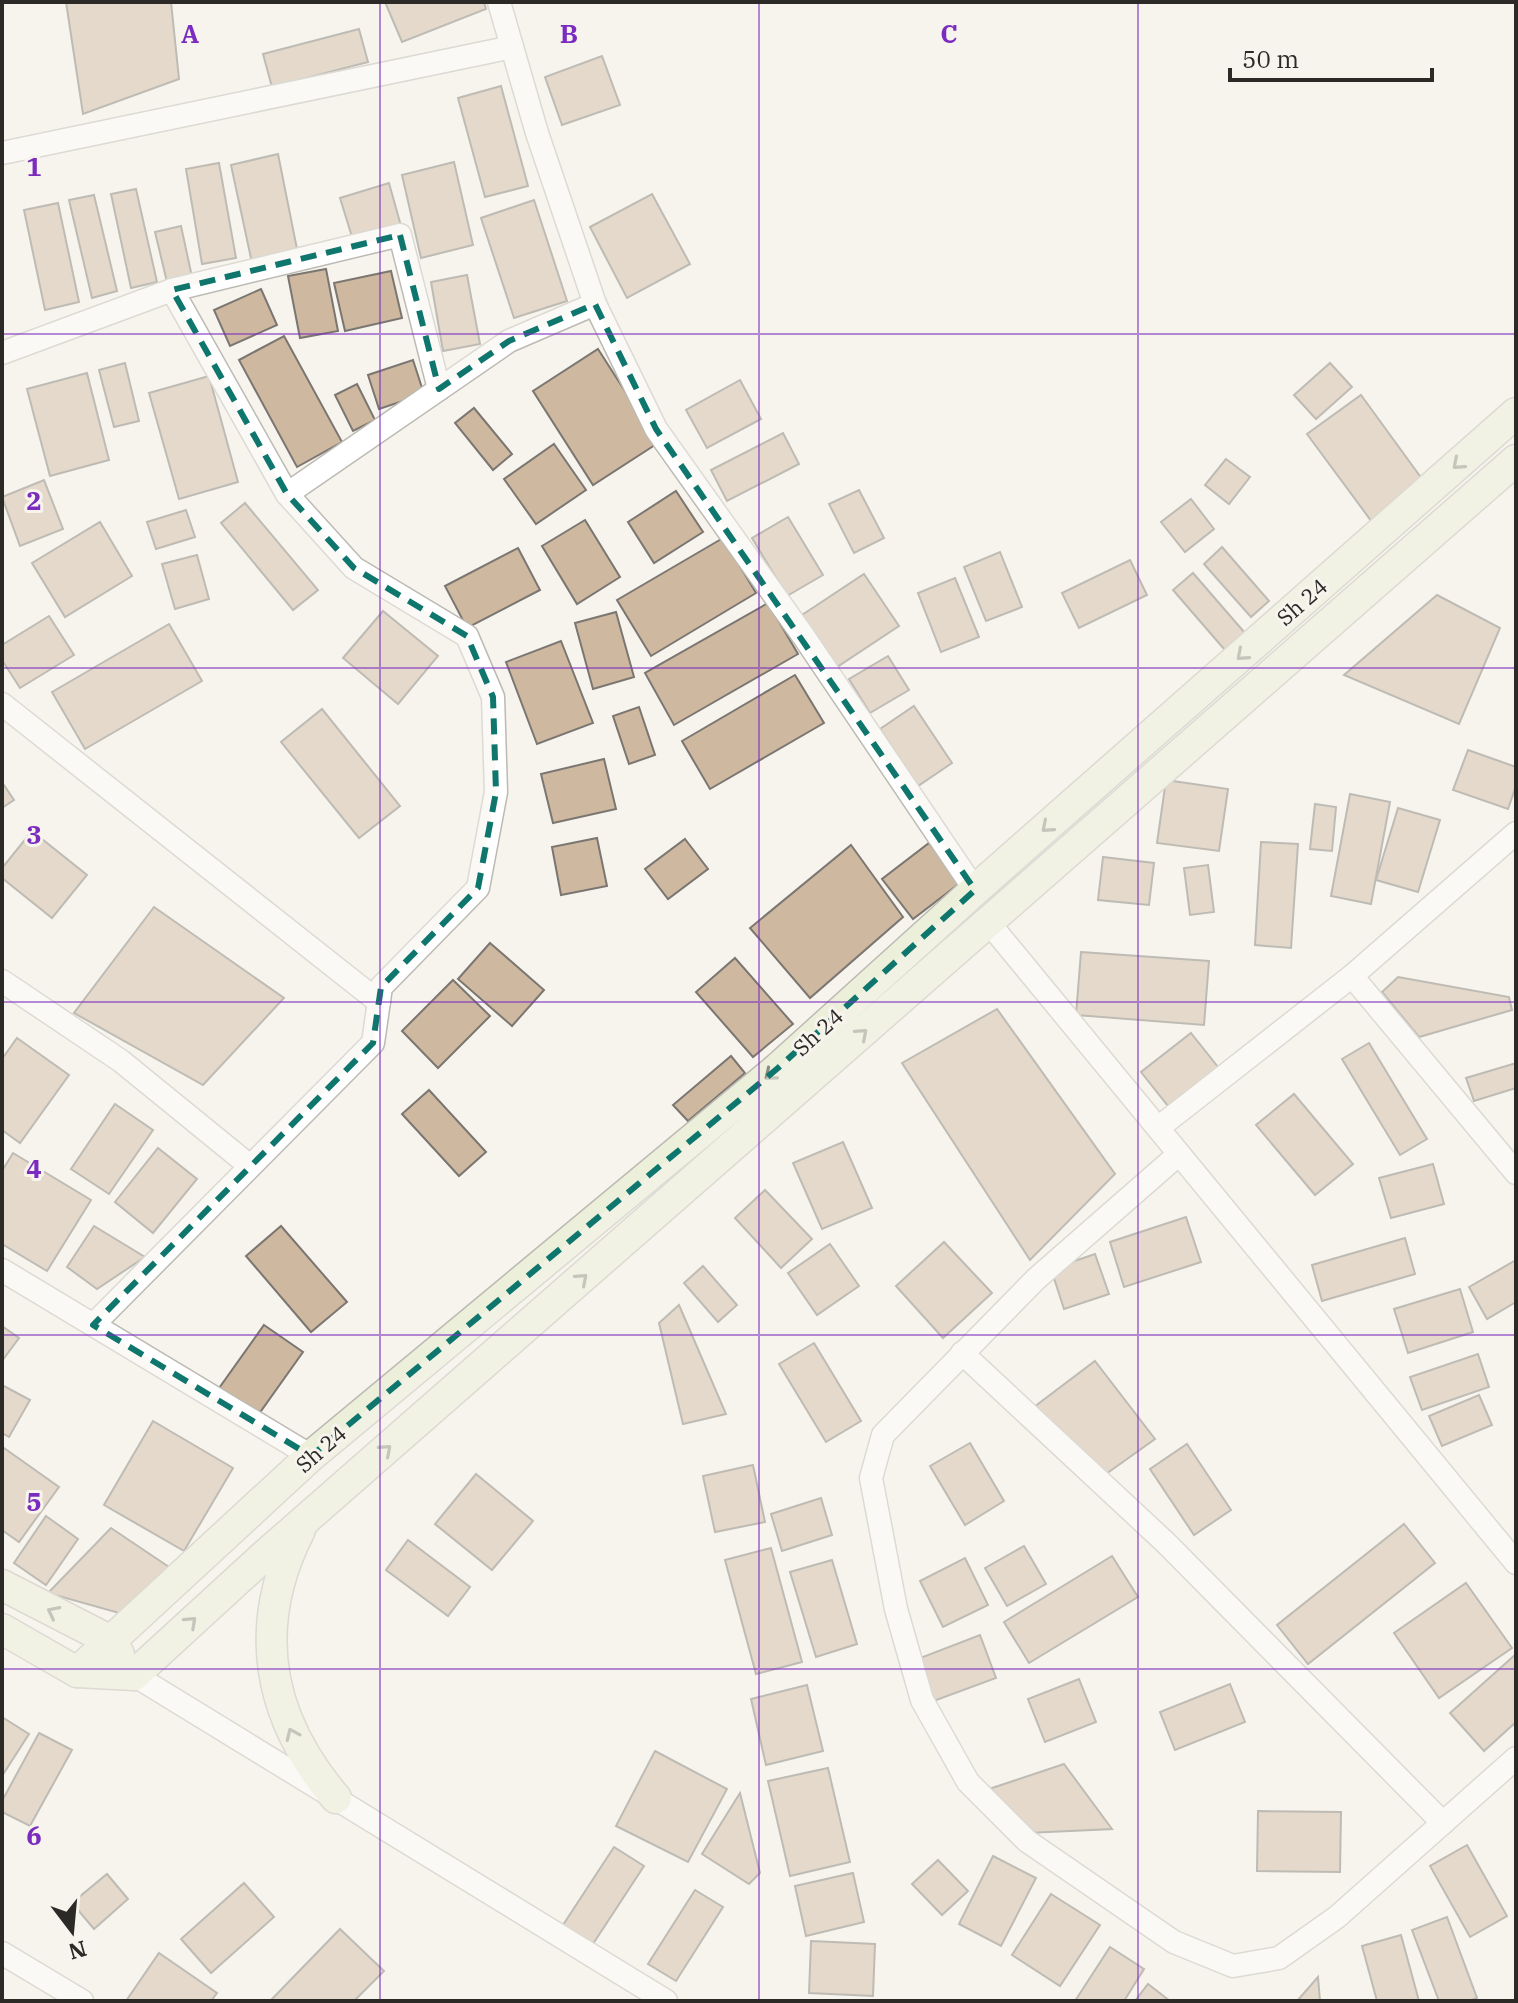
<svg xmlns="http://www.w3.org/2000/svg" width="1518" height="2003" viewBox="0 0 1518 2003" font-family="'IBM Plex Serif',serif">
  <style>
    .building { fill: #ceb9a0; stroke: #7b7671; stroke-width: 2 }
    .lines { fill: none; stroke-linecap: round; stroke-linejoin: round }
    .street-casing { stroke: #bcbab3; stroke-width: 25 }
    .secondary-casing { stroke: #bcbab3; stroke-width: 33 }
    .street { stroke: #fff; stroke-width: 22 }
    .secondary { stroke: #ecefda; stroke-width: 30 }
    .oneway { stroke: #8c8c80 }
    .marked { fill: none; stroke: #0f766e; stroke-width: 6; stroke-dasharray: 16 10; stroke-linejoin: round }
    .grid { fill: none; stroke: #7b2cbf; stroke-width: 2; stroke-opacity: 0.55 }
    .labels { text-anchor: middle; stroke-width: 6; stroke-linejoin: round; paint-order: stroke }
    .street-label { font-size: 22px; fill: #2b2a27; stroke: #f6f4ed }
    .grid-label { font-size: 26px; text-anchor: middle; font-weight: bold; fill: #7b2cbf; stroke: #f6f4ed; stroke-width: 6; stroke-linejoin: round; paint-order: stroke }
  </style>
  <rect width="100%" height="100%" fill="#f6f4ed"/>
  <g class="building">
    <polygon points="66,2 171,2 179,79 83,114"/>
    <polygon points="385,2 484,2 486,9 402,42"/>
    <polygon points="359,29 368,62 272,87 263,54"/>
    <polygon points="602,56 620,105 562,125 545,77"/>
    <polygon points="501,86 528,186 485,197 458,98"/>
    <polygon points="278,154 298,254 252,263 231,165"/>
    <polygon points="454,162 473,245 421,258 402,175"/>
    <polygon points="219,163 236,258 202,264 186,169"/>
    <polygon points="389,183 401,226 353,240 340,198"/>
    <polygon points="136,189 157,282 131,288 111,194"/>
    <polygon points="652,194 690,264 627,298 590,227"/>
    <polygon points="94,195 117,291 92,298 69,200"/>
    <polygon points="534,200 567,301 514,318 481,218"/>
    <polygon points="58,203 79,302 45,310 24,210"/>
    <polygon points="181,226 192,277 167,282 155,232"/>
    <polygon points="326,269 338,331 300,338 288,276"/>
    <polygon points="391,271 402,318 345,331 334,283"/>
    <polygon points="467,275 480,344 443,351 431,282"/>
    <polygon points="261,289 277,325 230,346 214,310"/>
    <polygon points="284,336 342,442 297,467 239,360"/>
    <polygon points="598,349 658,443 593,485 533,391"/>
    <polygon points="413,360 424,394 379,409 368,375"/>
    <polygon points="125,363 139,421 114,427 99,370"/>
    <polygon points="1330,363 1352,387 1316,419 1294,395"/>
    <polygon points="87,373 109,460 50,476 27,389"/>
    <polygon points="209,376 238,482 179,499 149,393"/>
    <polygon points="740,380 761,419 707,448 686,410"/>
    <polygon points="357,384 375,420 353,431 335,395"/>
    <polygon points="1361,395 1425,483 1372,522 1307,434"/>
    <polygon points="474,408 512,454 493,470 455,423"/>
    <polygon points="783,433 799,464 727,501 711,470"/>
    <polygon points="554,444 586,490 536,524 504,479"/>
    <polygon points="1226,459 1250,477 1229,504 1205,485"/>
    <polygon points="44,480 63,529 20,546 2,497"/>
    <polygon points="859,490 884,538 854,553 829,504"/>
    <polygon points="676,491 703,532 654,563 628,522"/>
    <polygon points="1191,499 1214,529 1185,552 1161,522"/>
    <polygon points="245,503 318,590 293,610 221,523"/>
    <polygon points="186,510 195,537 156,549 147,522"/>
    <polygon points="788,517 823,575 787,596 752,538"/>
    <polygon points="585,520 620,577 577,604 542,546"/>
    <polygon points="100,522 132,576 65,617 32,563"/>
    <polygon points="723,538 756,593 651,656 617,600"/>
    <polygon points="1222,547 1269,601 1251,617 1204,564"/>
    <polygon points="518,548 540,590 467,628 445,586"/>
    <polygon points="1000,552 1022,607 986,621 964,567"/>
    <polygon points="197,555 209,599 175,609 162,564"/>
    <polygon points="1130,560 1147,595 1079,628 1062,593"/>
    <polygon points="1193,573 1251,640 1231,657 1173,590"/>
    <polygon points="864,574 899,626 837,667 802,615"/>
    <polygon points="955,578 979,637 941,652 918,593"/>
    <polygon points="1437,595 1500,628 1459,724 1344,675"/>
    <polygon points="768,603 798,654 674,725 645,673"/>
    <polygon points="383,611 438,656 398,704 343,658"/>
    <polygon points="616,612 634,677 593,689 575,623"/>
    <polygon points="49,616 74,655 20,688 2,660 2,645"/>
    <polygon points="169,624 202,681 85,749 52,692"/>
    <polygon points="561,641 593,723 537,744 506,662"/>
    <polygon points="888,656 909,690 870,713 849,679"/>
    <polygon points="795,675 824,723 710,789 682,741"/>
    <polygon points="914,706 952,763 918,786 880,729"/>
    <polygon points="639,707 655,755 629,764 613,716"/>
    <polygon points="322,709 400,806 359,838 281,742"/>
    <polygon points="1468,750 1516,767 1516,786 1508,809 1453,790"/>
    <polygon points="604,759 616,809 553,823 541,774"/>
    <polygon points="1166,780 1228,789 1219,851 1157,843"/>
    <polygon points="2,782 14,800 2,808"/>
    <polygon points="1350,794 1390,802 1371,904 1331,896"/>
    <polygon points="1315,804 1336,807 1332,851 1310,849"/>
    <polygon points="1398,808 1440,820 1418,892 1376,880"/>
    <polygon points="32,831 87,875 52,918 2,878 2,868"/>
    <polygon points="597,838 607,886 561,895 552,847"/>
    <polygon points="685,839 708,869 668,899 645,869"/>
    <polygon points="1261,842 1298,844 1291,948 1255,945"/>
    <polygon points="929,843 960,883 913,919 882,879"/>
    <polygon points="851,845 903,917 810,998 750,928"/>
    <polygon points="1103,857 1154,863 1149,905 1098,900"/>
    <polygon points="1208,865 1214,912 1190,915 1184,868"/>
    <polygon points="154,907 284,998 203,1085 74,1013"/>
    <polygon points="490,943 544,990 512,1026 458,979"/>
    <polygon points="1081,952 1209,961 1204,1025 1076,1015"/>
    <polygon points="735,958 793,1024 753,1057 696,992"/>
    <polygon points="1398,977 1509,997 1512,1010 1419,1037 1382,992"/>
    <polygon points="453,980 490,1016 438,1068 402,1031"/>
    <polygon points="997,1009 1115,1174 1030,1260 902,1063"/>
    <polygon points="1191,1033 1222,1072 1172,1111 1141,1072"/>
    <polygon points="17,1038 69,1075 20,1143 2,1130 2,1059"/>
    <polygon points="1369,1043 1427,1139 1400,1155 1342,1059"/>
    <polygon points="731,1056 745,1073 688,1121 673,1105"/>
    <polygon points="1516,1063 1516,1088 1474,1101 1466,1078"/>
    <polygon points="429,1090 486,1152 459,1176 402,1114"/>
    <polygon points="1294,1094 1353,1164 1315,1195 1256,1125"/>
    <polygon points="115,1104 153,1130 109,1194 71,1169"/>
    <polygon points="843,1142 872,1208 822,1229 793,1163"/>
    <polygon points="158,1148 197,1179 153,1233 115,1202"/>
    <polygon points="13,1153 91,1200 47,1271 2,1244 2,1171"/>
    <polygon points="1433,1164 1444,1204 1391,1218 1379,1178"/>
    <polygon points="765,1190 812,1239 781,1268 735,1218"/>
    <polygon points="1186,1217 1201,1262 1124,1287 1110,1242"/>
    <polygon points="94,1226 145,1257 97,1289 67,1267"/>
    <polygon points="281,1226 347,1302 311,1332 246,1256"/>
    <polygon points="1405,1238 1415,1274 1322,1301 1312,1265"/>
    <polygon points="944,1242 992,1293 943,1338 896,1286"/>
    <polygon points="830,1244 859,1286 817,1315 788,1273"/>
    <polygon points="1095,1254 1109,1294 1064,1309 1051,1269"/>
    <polygon points="1516,1260 1516,1302 1487,1319 1469,1287"/>
    <polygon points="703,1266 737,1305 718,1322 684,1283"/>
    <polygon points="1460,1289 1473,1332 1408,1353 1394,1309"/>
    <polygon points="679,1305 726,1414 683,1424 659,1323"/>
    <polygon points="264,1325 303,1352 256,1418 217,1391"/>
    <polygon points="2,1326 19,1338 2,1361"/>
    <polygon points="814,1343 861,1421 826,1442 779,1364"/>
    <polygon points="1478,1354 1489,1387 1422,1410 1410,1377"/>
    <polygon points="1095,1361 1155,1439 1106,1474 1030,1410"/>
    <polygon points="2,1385 30,1400 9,1437 2,1433"/>
    <polygon points="1479,1395 1492,1425 1442,1446 1429,1416"/>
    <polygon points="153,1421 233,1468 184,1551 104,1505"/>
    <polygon points="970,1443 1004,1501 965,1525 930,1466"/>
    <polygon points="1187,1444 1231,1510 1194,1535 1150,1469"/>
    <polygon points="4,1448 59,1487 19,1542 2,1530 2,1451"/>
    <polygon points="753,1465 765,1522 715,1532 703,1476"/>
    <polygon points="476,1474 533,1521 492,1570 435,1524"/>
    <polygon points="821,1498 832,1535 782,1551 771,1514"/>
    <polygon points="46,1516 78,1539 46,1585 14,1563"/>
    <polygon points="1404,1524 1435,1563 1308,1664 1277,1625"/>
    <polygon points="111,1528 175,1571 119,1613 48,1593"/>
    <polygon points="408,1540 470,1587 448,1616 386,1570"/>
    <polygon points="1024,1546 1046,1584 1007,1606 985,1568"/>
    <polygon points="771,1548 802,1662 756,1674 725,1560"/>
    <polygon points="1112,1556 1138,1597 1029,1663 1004,1622"/>
    <polygon points="965,1558 988,1605 943,1627 920,1581"/>
    <polygon points="832,1560 857,1644 816,1657 790,1572"/>
    <polygon points="1466,1583 1512,1648 1439,1698 1394,1633"/>
    <polygon points="980,1635 996,1678 931,1702 915,1660"/>
    <polygon points="1516,1654 1516,1722 1484,1751 1450,1713"/>
    <polygon points="1079,1679 1096,1722 1045,1742 1028,1699"/>
    <polygon points="1230,1684 1245,1722 1175,1750 1160,1712"/>
    <polygon points="807,1685 823,1751 766,1765 751,1699"/>
    <polygon points="2,1717 29,1734 2,1776"/>
    <polygon points="39,1733 72,1750 30,1826 2,1812 2,1801"/>
    <polygon points="655,1751 727,1789 688,1862 616,1826"/>
    <polygon points="1064,1764 1112,1829 1027,1833 986,1790"/>
    <polygon points="828,1768 850,1862 790,1876 768,1781"/>
    <polygon points="740,1793 760,1873 749,1884 702,1854"/>
    <polygon points="1258,1811 1341,1812 1340,1872 1257,1871"/>
    <polygon points="1467,1845 1507,1916 1470,1937 1430,1866"/>
    <polygon points="614,1847 644,1866 593,1944 563,1925"/>
    <polygon points="993,1856 1036,1878 1001,1946 959,1924"/>
    <polygon points="938,1860 968,1891 942,1915 912,1884"/>
    <polygon points="853,1873 864,1922 806,1936 795,1886"/>
    <polygon points="107,1874 128,1899 94,1929 72,1903"/>
    <polygon points="244,1883 274,1917 211,1973 181,1939"/>
    <polygon points="695,1890 723,1907 676,1981 648,1964"/>
    <polygon points="1051,1894 1100,1925 1060,1986 1012,1955"/>
    <polygon points="1447,1917 1477,1998 1469,2001 1439,2001 1412,1930"/>
    <polygon points="340,1929 384,1971 354,2001 270,2001"/>
    <polygon points="1401,1935 1419,2001 1377,2001 1362,1946"/>
    <polygon points="811,1941 875,1944 873,1996 809,1993"/>
    <polygon points="1110,1947 1144,1969 1124,2001 1075,2001"/>
    <polygon points="159,1953 217,1993 211,2001 126,2001"/>
    <polygon points="1318,1977 1320,2001 1297,2001"/>
    <polygon points="1148,1984 1170,2001 1135,2001"/>
  </g>
  <g class="lines">
    <defs>
      <g id="street">
        <polyline points="499,2 537,133 595,304 656,429 804,637 975,890"/>
        <polyline points="2,153 512,47"/>
        <polyline points="172,290 400,235 439,389"/>
        <polyline points="2,353 172,290 287,494"/>
        <polyline points="2,704 379,1002"/>
        <polyline points="989,923 1516,1563"/>
        <polyline points="1352,976 1516,1173"/>
        <polyline points="2,981 121,1061 250,1166"/>
        <polyline points="1158,1128 1352,976 1516,833"/>
        <polyline points="1179,1154 1036,1279 883,1435 871,1478 896,1609 922,1700 968,1782 1027,1841 1174,1942 1233,1966 1279,1958 1337,1917 1516,1758"/>
        <polyline points="2,1270 311,1456"/>
        <polyline points="93,1325 373,1043 381,987 478,888 496,792 493,697 467,636 354,568 287,494 509,341 595,304"/>
        <polyline points="962,1353 1166,1543 1443,1823"/>
        <polyline points="134,1675 666,2001"/>
        <polyline points="2,1953 82,2001"/>
      </g>
      <g id="secondary">
        <path d="M300,1530C251,1626 267,1717 336,1798"/>
        <polyline points="2,1585 109,1640 119,1654"/>
        <polyline points="2,1629 77,1672 134,1675"/>
        <polyline points="77,1672 311,1456 778,1068 975,890 1516,413"/>
        <polyline points="134,1675 265,1555 1516,460"/>
      </g>
    </defs>
    <use href="#street" class="street-casing"/>
    <use href="#secondary" class="secondary-casing"/>
    <use href="#street" class="street"/>
    <use href="#secondary" class="secondary"/>
  </g>
  <defs><path id="oneway-chevron" d="M-2-3.5L2.5 0L-2 3.5" fill="none" stroke-width="1.6" stroke-linecap="round" stroke-linejoin="round" transform="scale(2)"/></defs>
  <g class="oneway">
    <use href="#oneway-chevron" transform="translate(1458 464) rotate(139)"/>
    <use href="#oneway-chevron" transform="translate(1242 655) rotate(139)"/>
    <use href="#oneway-chevron" transform="translate(1047 827) rotate(139)"/>
    <use href="#oneway-chevron" transform="translate(862 1034) rotate(-41)"/>
    <use href="#oneway-chevron" transform="translate(770 1075) rotate(140)"/>
    <use href="#oneway-chevron" transform="translate(582 1279) rotate(-41)"/>
    <use href="#oneway-chevron" transform="translate(386 1450) rotate(-41)"/>
    <use href="#oneway-chevron" transform="translate(53 1612) rotate(-153)"/>
    <use href="#oneway-chevron" transform="translate(191 1622) rotate(-43)"/>
    <use href="#oneway-chevron" transform="translate(292 1734) rotate(-114)"/>
  </g>
  <path d="M0 0H1518V2003H0ZM400,235L439,389L509,341L595,304L656,429L975,890L778,1068L311,1456L93,1325L373,1043L381,987L478,888L496,792L493,697L467,636L354,568L287,494L172,290Z" fill="#f6f4ed" fill-opacity=".55" fill-rule="evenodd"/>
  <path class="marked" d="M400,235L439,389L509,341L595,304L656,429L975,890L778,1068L311,1456L93,1325L373,1043L381,987L478,888L496,792L493,697L467,636L354,568L287,494L172,290Z"/>
  <path class="grid" d="M380,2V2001M759,2V2001M1138,2V2001M2,334H1516M2,668H1516M2,1002H1516M2,1335H1516M2,1669H1516"/>
  <g class="labels">
    <g class="street-label">
      <text transform="translate(1302 602) rotate(-41)" y="8">Sh 24</text>
      <text transform="translate(818 1032) rotate(-42)" y="8">Sh 24</text>
      <text transform="translate(321 1449) rotate(-41)" y="8">Sh 24</text>
    </g>
  </g>
  <g class="grid-label">
    <text x="190" y="43">A</text>
    <text x="569" y="43">B</text>
    <text x="949" y="43">C</text>
    <text x="34" y="176">1</text>
    <text x="34" y="510">2</text>
    <text x="34" y="844">3</text>
    <text x="34" y="1178">4</text>
    <text x="34" y="1511">5</text>
    <text x="34" y="1845">6</text>
  </g>
  <rect width="1518" height="2003" fill="none" stroke="#2b2a27" stroke-width="8"/>
  <g transform="translate(72 1931) rotate(164)" stroke="#f6f4ed" stroke-width="6" paint-order="stroke">
  <path d="M0-6L14 30L0 20L-14 30Z" fill="#2b2a27"/>
  <text y="-12" font-size="22" font-weight="bold" text-anchor="middle" fill="#2b2a27">N</text>
  </g>
  <path d="M1230 68v12h202v-12" fill="none" stroke="#2b2a27" stroke-width="4"/>
  <text x="1242" y="68" font-size="24" fill="#2b2a27" stroke="#f6f4ed" stroke-width="6" paint-order="stroke">50 m</text>
</svg>
